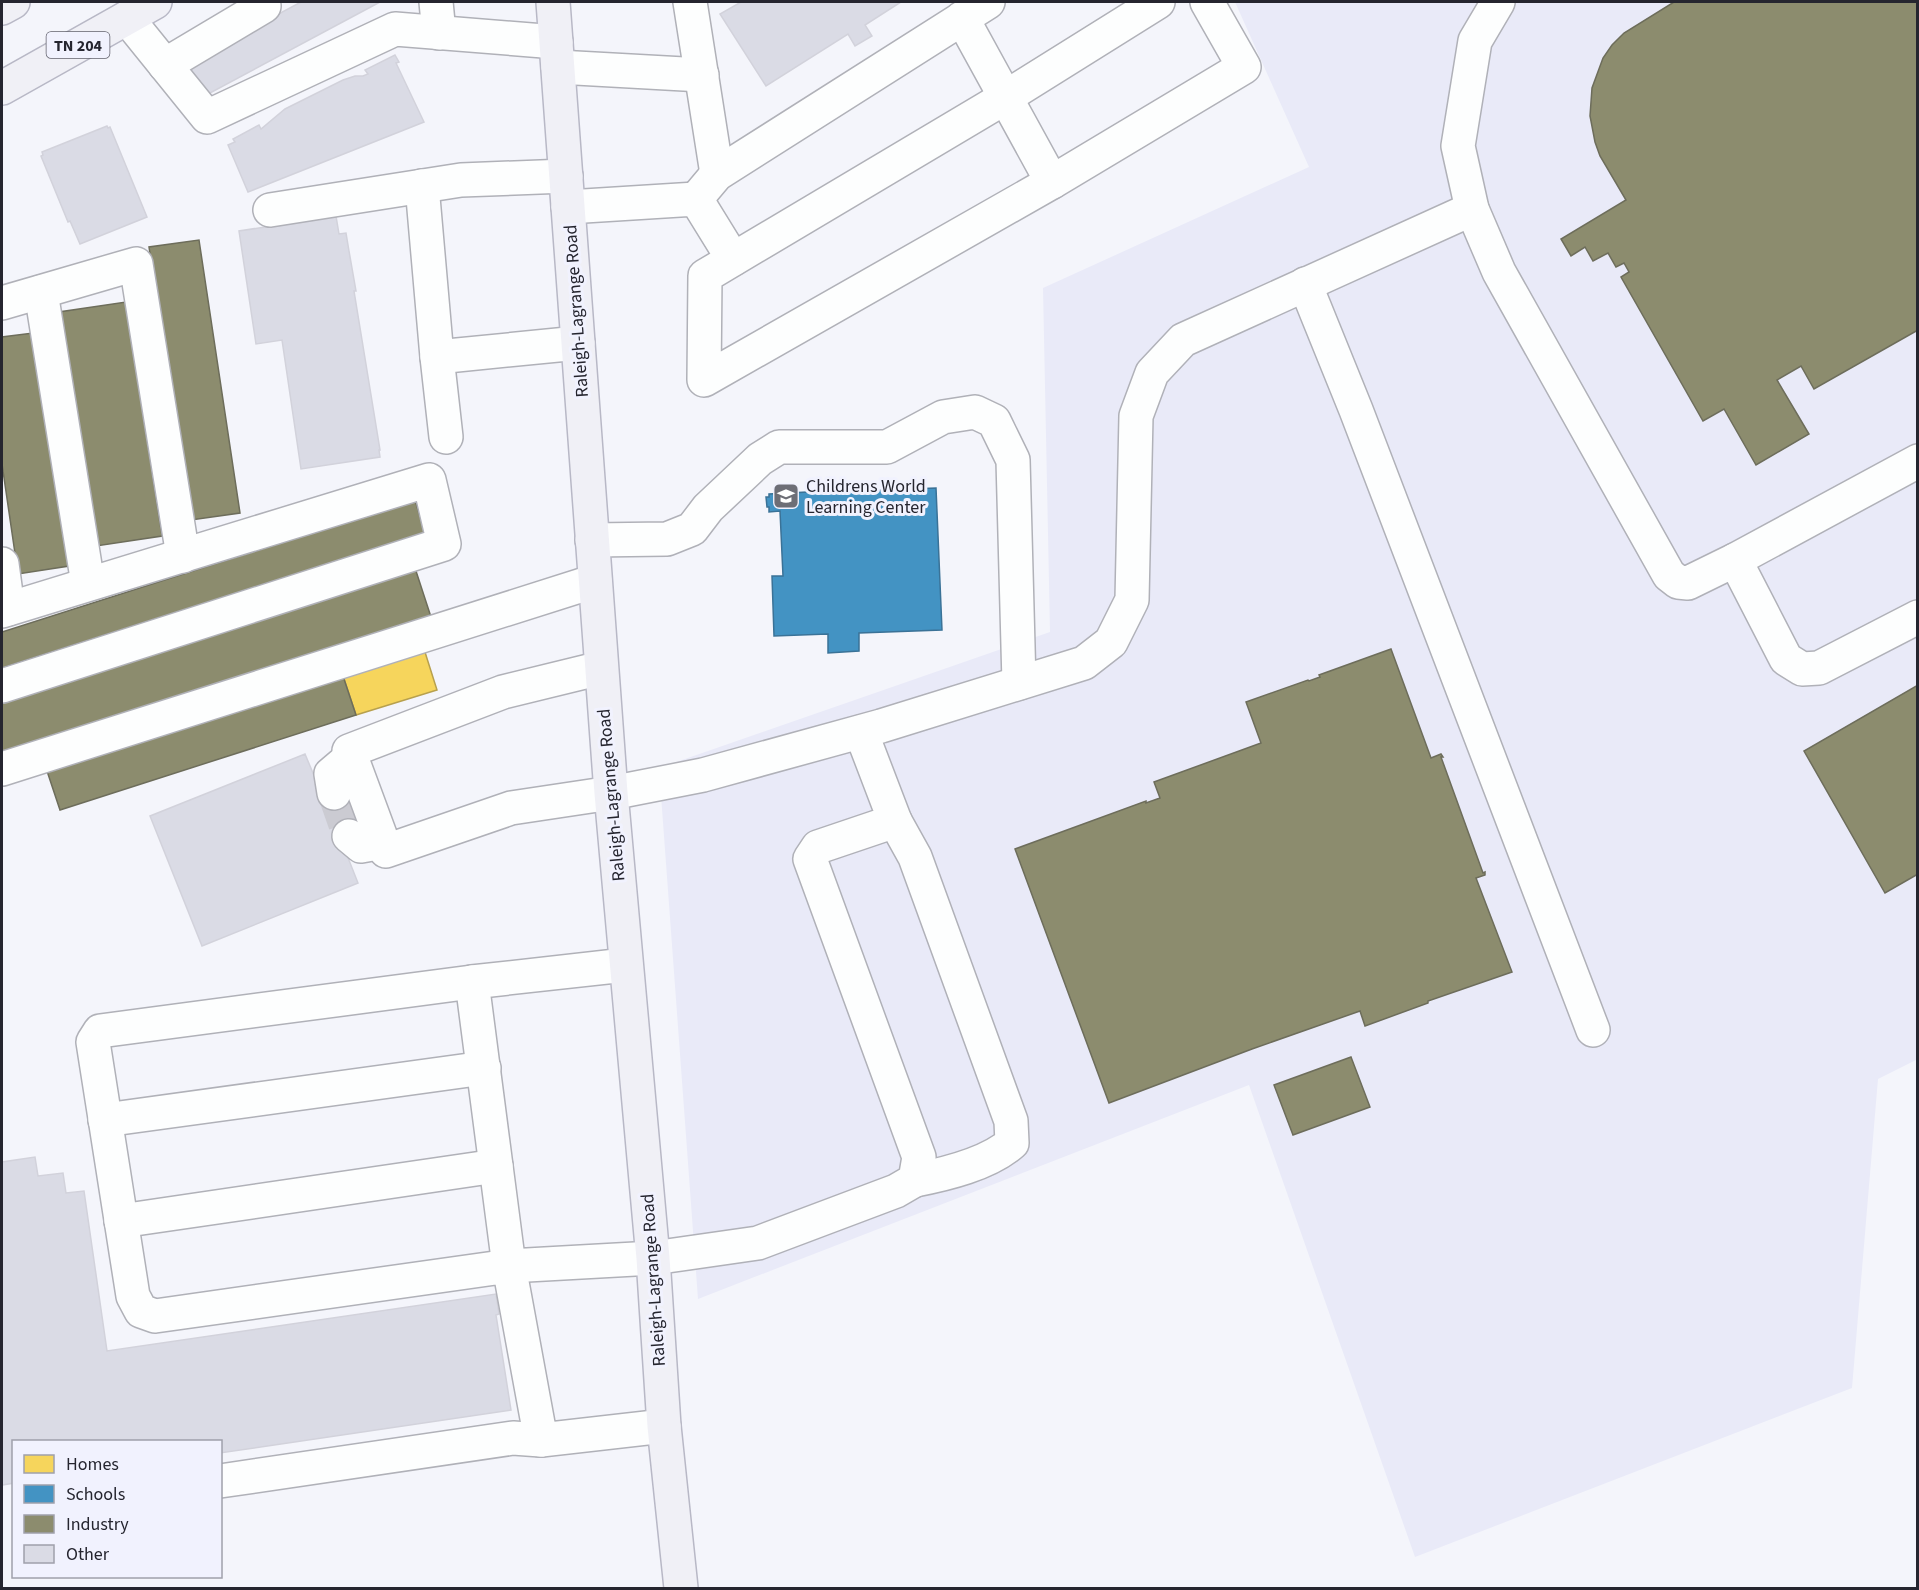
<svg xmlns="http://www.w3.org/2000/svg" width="1919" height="1590" viewBox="0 0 1919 1590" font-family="'Source Sans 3',sans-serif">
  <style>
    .built { fill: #e9eaf8 }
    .homes { fill: #f6d55c; stroke: #b7a04e; stroke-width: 1.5 }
    .schools { fill: #4393c3; stroke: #3a7297; stroke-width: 1.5 }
    .industry { fill: #8c8c6e; stroke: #6d6d5b; stroke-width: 1.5 }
    .building { fill: #dadbe5; stroke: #d2d2db; stroke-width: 1.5 }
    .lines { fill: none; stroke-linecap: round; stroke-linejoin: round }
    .minor-tunnel { stroke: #cbcbd2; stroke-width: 33; stroke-dasharray: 33 16; stroke-linecap: butt }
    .minor-casing { stroke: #b0b1b8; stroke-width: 36 }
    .major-casing { stroke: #b8b8c6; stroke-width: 36 }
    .minor { stroke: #fdfefe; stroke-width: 33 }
    .major { stroke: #f0f0f6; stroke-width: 33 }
    .labels { text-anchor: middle; stroke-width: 6; stroke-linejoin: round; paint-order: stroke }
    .shield { fill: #f1f2fe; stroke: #62626d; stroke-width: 1.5 }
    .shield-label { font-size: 16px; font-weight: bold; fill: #25252f }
    .street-label { font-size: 18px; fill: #25252f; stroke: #f1f2fe }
    .poi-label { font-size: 18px; fill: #25252f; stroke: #f1f2fe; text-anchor: start }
  </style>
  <rect width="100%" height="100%" fill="#f4f5fb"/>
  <polygon class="built" points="1235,2 1917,2 1918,1059 1878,1079 1852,1388 1415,1557 1249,1085 698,1299 659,768 1050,632 1043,288 1309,167"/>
  <polygon class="homes" points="424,649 437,690 356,715 343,676"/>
  <polygon class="schools" points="936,488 942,630 859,633 859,651 828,653 828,634 774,636 772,576 783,576 780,511 769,512 769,507 767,507 766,497 769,497 769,494 827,491 827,489 851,489 851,491"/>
  <g class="industry">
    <polygon points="1674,2 1918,2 1918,330 1814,389 1801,366 1777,380 1809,434 1756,465 1724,409 1703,421 1621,277 1629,272 1624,263 1616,267 1608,253 1593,261 1585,247 1571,256 1561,239 1626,200 1600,156 1595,142 1590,116 1592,88 1603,58 1612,45 1624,33"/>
    <polygon points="199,240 240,513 191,520 149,247"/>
    <polygon points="126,302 162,536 96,546 59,312"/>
    <polygon points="33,333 69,566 18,574 2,464 2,337"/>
    <polygon points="415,500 425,533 2,668 2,632"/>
    <polygon points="415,568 431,617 2,754 2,700"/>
    <polygon points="1391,649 1431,758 1441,754 1443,757 1441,757 1483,873 1485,872 1485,875 1476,878 1512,972 1428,1001 1428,1003 1365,1026 1360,1011 1252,1049 1109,1103 1015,849 1146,801 1146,803 1160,798 1154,782 1261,743 1246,702 1308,680 1309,681 1320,677 1319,675"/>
    <polygon points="343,676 356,715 60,810 47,771"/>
    <polygon points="1918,685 1918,874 1885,893 1804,751"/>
    <polygon points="1351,1057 1370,1107 1293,1135 1274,1085"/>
  </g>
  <g class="building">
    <polygon points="301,2 380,2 197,100 179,67"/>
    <polygon points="741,2 901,2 865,25 872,36 855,46 848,34 766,86 720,14"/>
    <polygon points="395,55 399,62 396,63 424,122 248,192 228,145 235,142 233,139 259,125 261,129 285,109 343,80 355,76 363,76 368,74 365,70"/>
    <polygon points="107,126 108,128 110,127 147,217 80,244 70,221 68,222 41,156 43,155 42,152"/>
    <polygon points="336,216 339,234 346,233 349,251 356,291 354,291 380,450 379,450 380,457 301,469 282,340 256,344 239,231"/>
    <polygon points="305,754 323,797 350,786 367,829 341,840 358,883 202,946 150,816"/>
    <polygon points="35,1157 38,1176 63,1173 66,1193 84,1191 107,1351 496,1294 499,1314 496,1315 511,1410 220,1453 220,1442 14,1442 14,1483 2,1485 2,1162"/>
  </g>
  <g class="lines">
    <polyline class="minor-tunnel" points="334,793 349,836"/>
    <defs>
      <g id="minor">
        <polyline points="436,2 439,33"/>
        <polyline points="690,2 717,174"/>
        <polyline points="1158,2 1006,97 705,276 704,380 1052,182 1244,67 1207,2"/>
        <polyline points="1498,2 1475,41 1458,146 1472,209 1499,272 1669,575 1678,582 1688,583 1735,560 1786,659 1802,669 1819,668 1918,617"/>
        <polyline points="127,18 207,117 395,29 556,42"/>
        <polyline points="962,18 1052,182"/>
        <polyline points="165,65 264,6 261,2"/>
        <polyline points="558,67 702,75"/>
        <polyline points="422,186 437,357 578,343"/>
        <polyline points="696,199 717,174 988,2"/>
        <polyline points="568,207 696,199 733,259"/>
        <polyline points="270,210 461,180 566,176"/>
        <polyline points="1305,284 1356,410 1593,1030"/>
        <polyline points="41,292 88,584"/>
        <polyline points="2,303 136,264 183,556"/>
        <polyline points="437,357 446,437"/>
        <polyline points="592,540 667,539 692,529 708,508 760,459 779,447 887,447 943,417 975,412 994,421 1013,460 1019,683"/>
        <polyline points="1735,560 1918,461"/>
        <polyline points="2,564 8,609"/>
        <polyline points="2,611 429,480 444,544 2,686"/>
        <polyline points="601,668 503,692 349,751 386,851 511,808 611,793 703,775 881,726 1084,663 1111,642 1132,600 1136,416 1152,373 1183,340 1472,209"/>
        <polyline points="2,769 595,581"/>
        <polyline points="334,793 331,774 351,757"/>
        <path d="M895,821L915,857L1011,1121L1012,1143C988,1164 946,1174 915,1180"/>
        <polyline points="349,836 361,846 383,842"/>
        <polyline points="625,965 472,982 509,1266 653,1258 758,1243 896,1191 915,1180 919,1157 810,859 818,847 895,821 861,732"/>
        <polyline points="472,982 100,1031 93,1042 133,1296 141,1311 155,1316 509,1266 541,1440 664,1426"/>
        <polyline points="105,1120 484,1068"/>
        <polyline points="121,1221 496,1166"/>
        <polyline points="220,1481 513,1438 541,1440"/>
      </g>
      <g id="major">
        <polyline points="553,2 611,793 653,1258 664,1426 681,1588"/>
        <polyline points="2,8 13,2"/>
        <polyline points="2,88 155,2"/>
      </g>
    </defs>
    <use href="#minor" class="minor-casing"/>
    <use href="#major" class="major-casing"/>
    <use href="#minor" class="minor"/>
    <use href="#major" class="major"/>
  </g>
  <defs>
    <symbol id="school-square" viewBox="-11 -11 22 22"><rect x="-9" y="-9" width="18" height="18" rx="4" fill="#6d6e76" stroke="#f1f2fe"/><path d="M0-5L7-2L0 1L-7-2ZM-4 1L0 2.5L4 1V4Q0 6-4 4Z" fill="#fff"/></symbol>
  </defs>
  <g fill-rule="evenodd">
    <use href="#school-square" x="771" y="481" width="30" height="30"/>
  </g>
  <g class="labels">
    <rect class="shield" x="46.5" y="32" width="63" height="26" rx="4.5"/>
    <g class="shield-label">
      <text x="78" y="51">TN 204</text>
    </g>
    <g class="street-label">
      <text transform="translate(576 311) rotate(-94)" y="6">Raleigh-Lagrange Road</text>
      <text transform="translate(611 795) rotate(-95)" y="6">Raleigh-Lagrange Road</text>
      <text transform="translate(653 1280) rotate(-94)" y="6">Raleigh-Lagrange Road</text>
    </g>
    <g class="poi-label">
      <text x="806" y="492">Childrens World<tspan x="806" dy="21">Learning Center</tspan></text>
    </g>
  </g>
  <rect width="1919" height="1590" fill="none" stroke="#25252f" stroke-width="6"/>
  <rect x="12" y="1440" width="210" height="138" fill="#f1f2fe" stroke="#9fa0ab" stroke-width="1.5"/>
  <rect x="24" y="1455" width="30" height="18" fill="#f6d55c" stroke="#9fa0ab" stroke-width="1.5"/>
  <text x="66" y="1470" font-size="18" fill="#25252f">Homes</text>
  <rect x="24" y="1485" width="30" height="18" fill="#4393c3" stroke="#9fa0ab" stroke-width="1.5"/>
  <text x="66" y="1500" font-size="18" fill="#25252f">Schools</text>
  <rect x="24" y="1515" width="30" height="18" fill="#8c8c6e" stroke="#9fa0ab" stroke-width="1.5"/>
  <text x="66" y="1530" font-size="18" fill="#25252f">Industry</text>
  <rect x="24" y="1545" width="30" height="18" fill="#dadbe5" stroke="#9fa0ab" stroke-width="1.5"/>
  <text x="66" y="1560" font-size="18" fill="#25252f">Other</text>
</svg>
